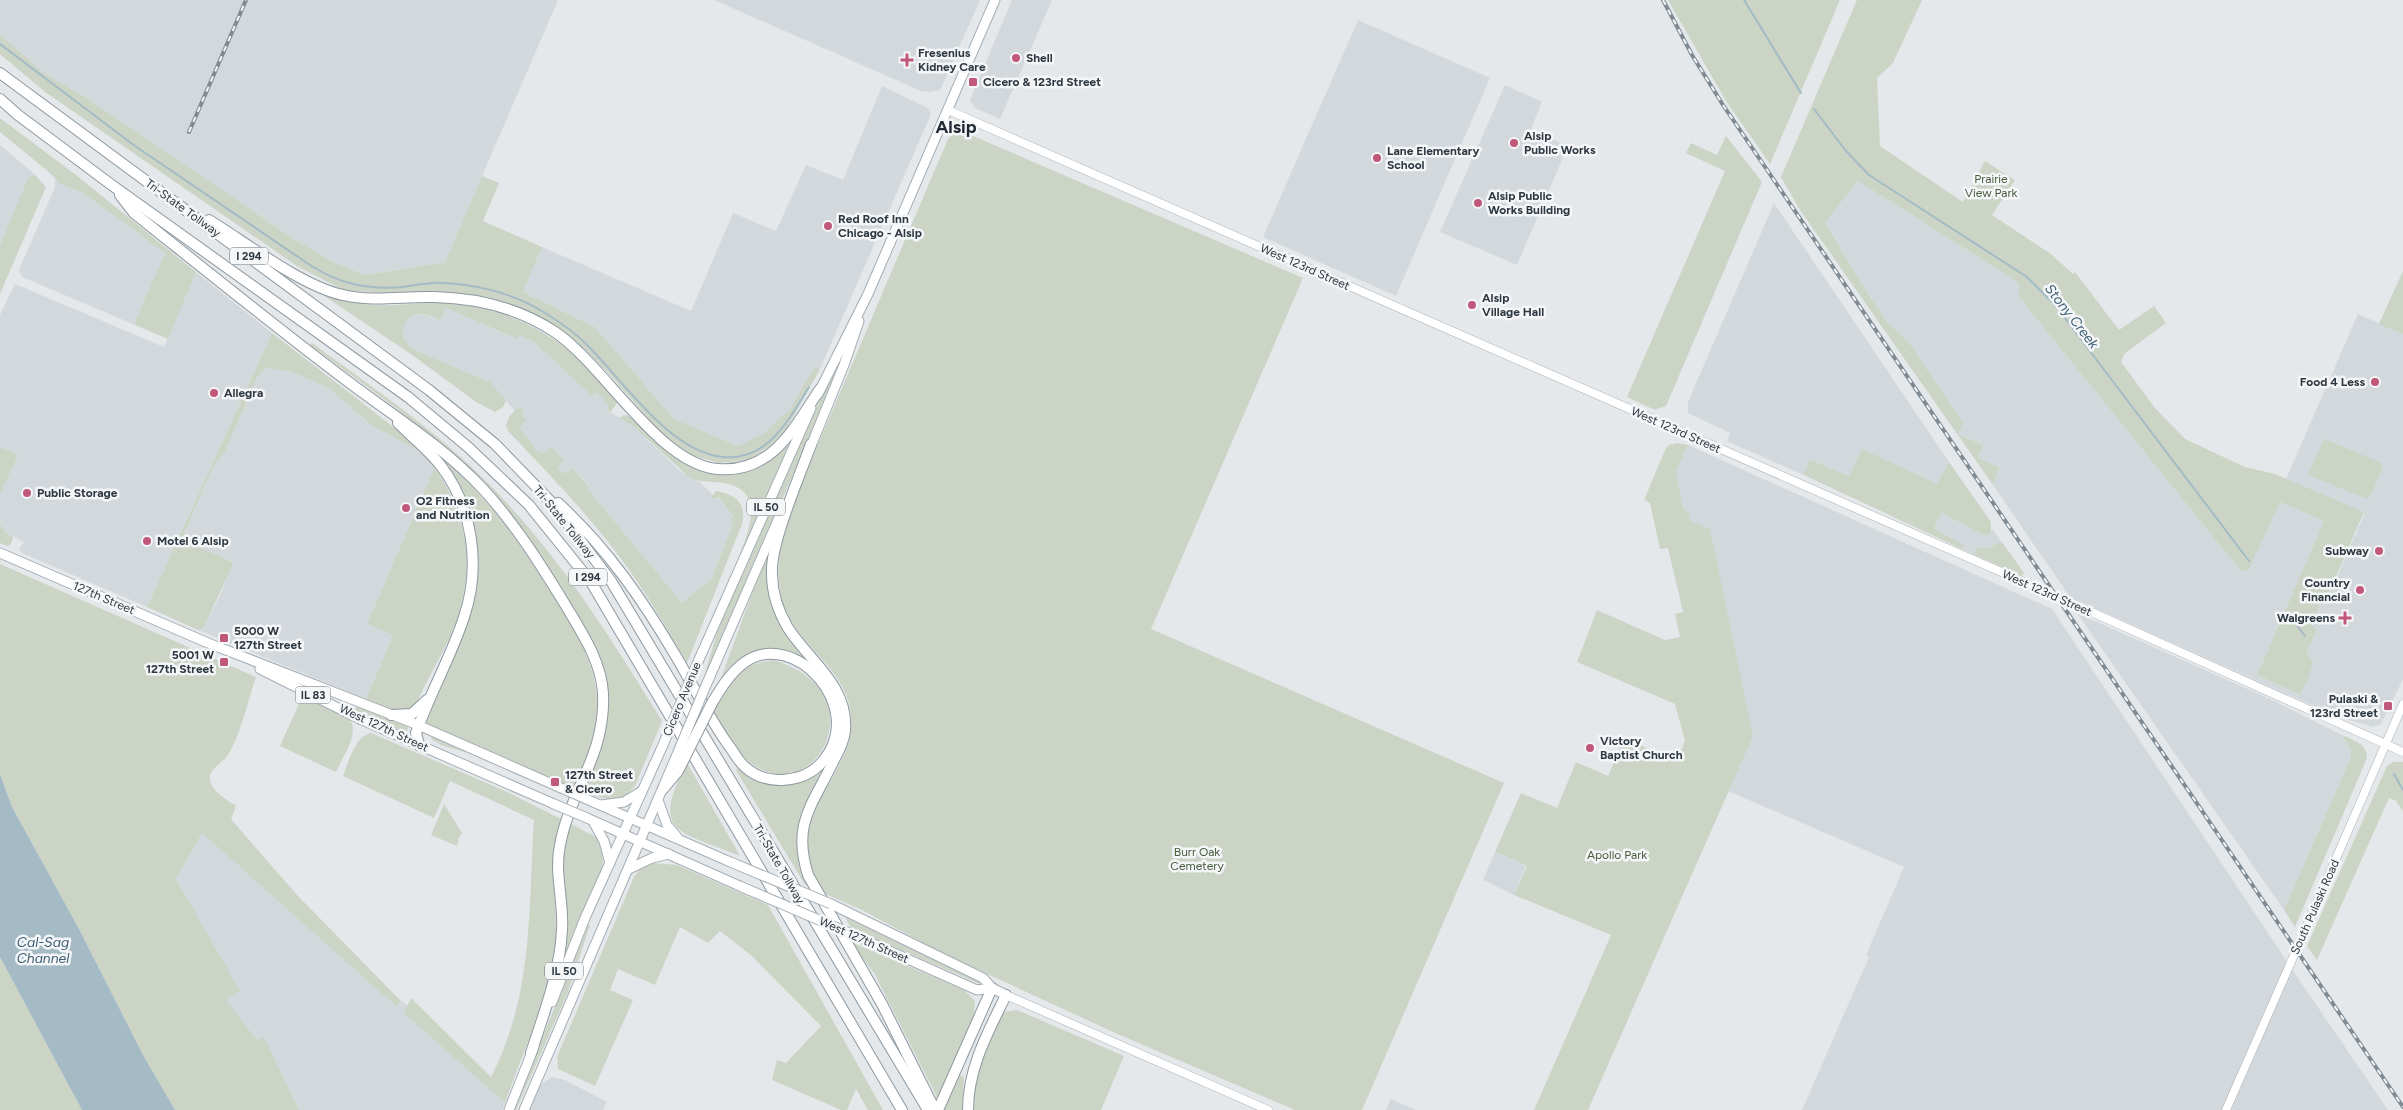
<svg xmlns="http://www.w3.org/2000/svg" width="2403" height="1110" viewBox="0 0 2403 1110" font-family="Figtree,sans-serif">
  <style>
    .built { fill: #d3d8dc }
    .green { fill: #ccd4c6 }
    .water { fill: #a4bbc6 }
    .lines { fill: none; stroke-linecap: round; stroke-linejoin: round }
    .stream { stroke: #a4bbc6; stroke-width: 2 }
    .secondary-casing { stroke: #aab0b5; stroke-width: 9 }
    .primary-casing { stroke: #a5aeb5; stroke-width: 11 }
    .highway-casing { stroke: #8d98a0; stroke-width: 12 }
    .secondary { stroke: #fff; stroke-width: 8 }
    .primary { stroke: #fff; stroke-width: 9 }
    .highway { stroke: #fff; stroke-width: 10 }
    .rail-casing { stroke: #7f8a93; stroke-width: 4 }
    .rail { stroke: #f4f6f8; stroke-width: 2; stroke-dasharray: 5.5; stroke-linecap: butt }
    .secondary-bridge-casing { stroke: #aab0b5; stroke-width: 9; stroke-linecap: butt }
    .primary-bridge-casing { stroke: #a5aeb5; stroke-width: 11; stroke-linecap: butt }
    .highway-bridge-casing { stroke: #8d98a0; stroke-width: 12; stroke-linecap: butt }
    .secondary-bridge { stroke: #fff; stroke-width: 8 }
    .primary-bridge { stroke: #fff; stroke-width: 9 }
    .highway-bridge { stroke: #fff; stroke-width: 10 }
    .poi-dot { fill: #c1587a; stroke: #f4f6f8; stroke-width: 2 }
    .labels { text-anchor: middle; stroke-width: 5; stroke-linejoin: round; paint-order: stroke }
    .shield { fill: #f4f6f8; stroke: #697178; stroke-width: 1 }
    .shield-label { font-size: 11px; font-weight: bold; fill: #2e3841 }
    .poi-label { font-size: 12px; font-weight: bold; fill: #2e3841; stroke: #f4f6f8; text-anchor: start }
    .park-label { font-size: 12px; fill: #485c3c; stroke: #f4f6f8 }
    .street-label { font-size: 12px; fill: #2e3841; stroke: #f4f6f8 }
    .water-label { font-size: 14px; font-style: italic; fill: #3c5d71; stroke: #f4f6f8 }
    .district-label { font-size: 18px; font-weight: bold; fill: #202933; stroke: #f4f6f8 }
  </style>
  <rect width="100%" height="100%" fill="#e4e8eb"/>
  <g class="built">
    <polygon points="0,0 558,0 445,262 365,275 333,262 294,239 84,96 44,73 0,34"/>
    <polygon points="714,0 980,0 940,90 930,92 921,91"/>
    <polygon points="1012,0 1052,0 1000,119 975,108 970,100"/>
    <polygon points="1358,20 1490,78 1396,296 1263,237"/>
    <polygon points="1505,85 1542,102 1531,129 1568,146 1517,265 1440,232"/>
    <polygon points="882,86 928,108 931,114 820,369 814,367 790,409 765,434 738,446 674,419 595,327 523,292 542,247 691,311 733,213 776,231 806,165 843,180"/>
    <polygon points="0,145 39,178 35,175 0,246"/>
    <polygon points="55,180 83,193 165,253 136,319 135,325 22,277 19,270 55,187"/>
    <polygon points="1858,181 2019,283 2019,297 2240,570 2280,502 2324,521 2257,675 2299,695 2307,681 2310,657 2307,653 2317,629 2310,626 2321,601 2326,602 2364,515 2363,512 2286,479 2358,314 2403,334 2403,679 2381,724 2373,727 2339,717 2070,597 1993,485 1999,467 1978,458 1983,445 1958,434 1963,423 1908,341 1887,322 1859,280 1825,221"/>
    <polygon points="1774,203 1949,462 1937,485 1862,449 1849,476 1811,459 1804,475 1727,441 1730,433 1688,413 1688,402"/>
    <polygon points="196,272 272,333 147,607 22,553 19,549 24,542 4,531 0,523 0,495 18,455 0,447 0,315 15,284 164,347"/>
    <polygon points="446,308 516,339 518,335 534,342 592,395 596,391 610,405 607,410 634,427 680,471 700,482 712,494 711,498 714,500 717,497 733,516 730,520 732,524 712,578 682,603 587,488 589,485 572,468 564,475 557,467 551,447 545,453 538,452 519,427 521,414 525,410 519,407 515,411 490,382 419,352 408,345 403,334 404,323 411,316 423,314 440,321"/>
    <polygon points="269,368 292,372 330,389 371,425 419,451 434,468 367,624 393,635 366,699 198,630 203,629 222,591 232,562 182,539 213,467 225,452 258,376 263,370"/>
    <polygon points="1688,445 2052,609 2298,978 2388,1110 1802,1110 1869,957 1866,955 1904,867 1728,791 1741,763 1705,631 1678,483 1676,471"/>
    <polygon points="1942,513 1983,535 1991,532 1992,529 2002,542 1997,543 1991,548 1981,548 1975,551 1973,554 1964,550 1962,544 1934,528"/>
    <polygon points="2077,613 2272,700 2342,735 2351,750 2351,757 2284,910"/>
    <polygon points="202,833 397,1006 400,1000 408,1006 405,1013 505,1103 502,1110 299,1110 264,1038 257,1040 225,1000 239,992 176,879"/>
    <polygon points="1495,852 1526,866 1514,895 1483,880"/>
    <polygon points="552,1077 565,1080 607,1102 603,1110 529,1110 540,1085"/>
    <polygon points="1391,1099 1416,1110 1386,1110"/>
  </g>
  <g class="green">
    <polygon points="1668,0 1840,0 1770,164 1726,101"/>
    <polygon points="1857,0 1922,0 1893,63 1877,78 1880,146 1963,202 1985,161 2015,180 1992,215 2051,254 2073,274 2075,272 2119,330 2154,306 2166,323 2124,354 2121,362 2155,408 2185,439 2245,467 2275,474 2364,512 2325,602 2321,601 2311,625 2317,629 2307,653 2313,663 2307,681 2300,695 2257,675 2324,521 2280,502 2248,571 2240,570 2019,297 2019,283 1858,181 1825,222 1859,280 1887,322 1908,341 1963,423 1958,434 1983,445 1978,458 1999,467 1993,485 1800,210 1781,177"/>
    <polygon points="0,34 44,73 84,96 294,239 333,262 365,275 445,262 482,176 499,183 483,221 542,247 523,292 595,327 674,419 738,446 765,433 790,409 814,367 820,369 781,439 749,460 719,463 688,454 662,434 610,375 573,339 533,315 488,297 433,292 382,293 343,290 297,266 45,92 0,54"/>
    <polygon points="0,118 76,175 196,272 168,339 135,325 136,319 165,253 83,193 59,183 50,173 0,132"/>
    <path d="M966,128L964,132L1303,278L1151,629L1504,783L1362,1110H1295L1113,1032L942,953L860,909L821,892C816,882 811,872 808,861C796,806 856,768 851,715C849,692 836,675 822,659C811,647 799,635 791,621C769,583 780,541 793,503L948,139L956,131Z"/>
    <polygon points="1726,136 1762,182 1666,406 1655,410 1627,397 1725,171 1686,153 1691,143 1717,155"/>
    <polygon points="35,175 46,187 0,294 0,246 28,178"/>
    <polygon points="2403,271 2403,334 2379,324"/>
    <path d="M326,293C335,296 345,300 354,302C381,309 411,302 438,303C515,304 572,343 618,401L611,412L607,410L609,405L597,392L592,396L534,342L518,335L517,339L446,308L440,321C435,318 427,314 421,314C405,314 397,333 409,345C411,348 416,350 419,352L490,382L506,400L503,407L495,412L476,402L415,357L323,295Z"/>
    <path d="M272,333L418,446C462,497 479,554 457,619C446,650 427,678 414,709L395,711L366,699L393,635L367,624L434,468L419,451L371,425L330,389L292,372L281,370L269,368L263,370L258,376L225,452L213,467L182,539L232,562V566L203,629L198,630L147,607Z"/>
    <path d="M312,343C364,381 418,418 465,461C547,536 605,628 662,721L635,786C618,806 606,800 584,791L600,752L606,730V689L531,543L491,491L442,444L396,408L310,345Z"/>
    <polygon points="838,361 842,363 704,677 725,605"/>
    <path d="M518,407L525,409L521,414L527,420L519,427L538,452L545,453L551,447L564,460L557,467L564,474L572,468L589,486L587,488L682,603L712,578L732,525L730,520L733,516L718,497L713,500L711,497L716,491C735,494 747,503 742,524L687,663C667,628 646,593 622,560C588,514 548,473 508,431L506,425L509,417Z"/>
    <path d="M624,415C641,418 652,438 664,449C687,469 726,481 754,468C767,462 778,453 789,444L739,558C747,533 766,495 729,484C716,481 703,483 690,478L634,427L619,418Z"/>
    <polygon points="2324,439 2382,463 2383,466 2371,495 2367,499 2308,475"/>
    <polygon points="1677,443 1688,445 1676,471 1683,509 1689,513 1690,521 1710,529 1753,736 1588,1110 1534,1110 1611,935 1514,895 1527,866 1495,852 1521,793 1557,808 1576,762 1608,776 1624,738 1677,761 1685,741 1675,704 1577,662 1597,610 1665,640 1680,637 1675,614 1683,612 1668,548 1660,549 1650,503 1644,500 1666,448 1669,445"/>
    <polygon points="0,447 18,455 0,495"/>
    <polygon points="1862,449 1937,484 1949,462 1991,522 1991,532 1988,535 1983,535 1942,513 1934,528 1962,544 1964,550 1804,475 1810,459 1849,476"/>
    <path d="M446,461C491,502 522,545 554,597C574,629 596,661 597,701C598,733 587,759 575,788L426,725L428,716L467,624L477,579V559L444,463Z"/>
    <polygon points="0,523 4,531 13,537 11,544 7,546 0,543"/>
    <polygon points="2002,542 2024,573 2022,576 1973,554 1977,548 1990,548 1997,543"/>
    <path d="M769,547L770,592L812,665C773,656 749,640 721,678Z"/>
    <path d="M0,564L256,677C248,700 241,734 228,755C223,763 209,768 210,779C210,790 227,800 236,806L231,819L297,895L400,1000L397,1007L202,833L176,879L240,991L226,1000L257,1040L264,1037L299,1110H175L143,1055L79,929L12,807L0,774Z"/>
    <path d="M773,660C879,690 817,810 752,764C735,752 725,728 714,712C726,682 740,664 773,660Z"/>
    <path d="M302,697L349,718C361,733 342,757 336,772L280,746Z"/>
    <polygon points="360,706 409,726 406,733 351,709"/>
    <path d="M371,733L505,791L561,819C544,864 562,913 554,959C545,1009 521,1055 505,1103L404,1013L411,998L491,1077C534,993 528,911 534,820L450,781L434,818L343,776C349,761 355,736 371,733Z"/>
    <path d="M2342,735C2354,741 2367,743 2367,758L2295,927L2284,910L2351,757V750Z"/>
    <polygon points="432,736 469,753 443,746 431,739"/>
    <polygon points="2393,762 2403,762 2403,811 2396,801 2389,798 2317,960 2307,946 2387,766"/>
    <path d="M687,763L740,856C682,831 648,836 687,763Z"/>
    <path d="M826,764L828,765C805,808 783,838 810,887L805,885L736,770L739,768L754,779L766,783Z"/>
    <polygon points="444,804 462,833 459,837 457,846 431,835"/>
    <path d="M569,823L598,838C602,850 604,858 602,871L563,965V847Z"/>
    <polygon points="654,863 677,865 768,905 883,1110 868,1110 856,1089 847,1110 841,1110 772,1080 777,1060 786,1063 821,1026 752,956 720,931 708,943 680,927 655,985 618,969 610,990 633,1000 595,1086 558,1069 557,1057 634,877 642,867"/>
    <polygon points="845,917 983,982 982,985 851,928"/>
    <polygon points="588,925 590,925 568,992 516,1110 513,1110"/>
    <polygon points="849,941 964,990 975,1001 974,1017 938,1099 874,973"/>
    <polygon points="0,957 82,1110 0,1110"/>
    <path d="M1017,1010L1124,1056L1101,1110H972C973,1069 983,1051 1000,1015L1004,1012Z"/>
    <polygon points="959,1075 964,1077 962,1110 944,1110"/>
  </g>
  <polygon class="water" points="0,774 12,807 79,929 143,1055 175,1110 82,1110 0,957"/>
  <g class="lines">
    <g class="stream">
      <polyline points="1744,0 1801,93"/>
      <path d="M0,44L135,146L310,265C339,284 368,290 403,287C417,285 430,282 444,283C474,284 509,293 535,307C552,317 570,328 584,342C622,378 669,453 724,457C768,461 789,419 809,387"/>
      <polyline points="1814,109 1846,151 1869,175 2027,277 2055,305 2249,561"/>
      <polyline points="2288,613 2305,636"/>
      <polyline points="2394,774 2403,790"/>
    </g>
    <defs>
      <g id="secondary">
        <polyline points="948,110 2065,600 2403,752"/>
        <polyline points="2312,914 2403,704"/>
        <polyline points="1006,995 1268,1110"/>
        <polyline points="2226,1110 2284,978"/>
      </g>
      <g id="primary">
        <polyline points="818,394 868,294 995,0"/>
        <polyline points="809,451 844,365 859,321"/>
        <polyline points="0,553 208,643 418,725 561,788"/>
        <polyline points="260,669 362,720 554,804"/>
        <polyline points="693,673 811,408"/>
        <polyline points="704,690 781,513"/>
        <polyline points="658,800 667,825 677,837"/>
        <polyline points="593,802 728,861"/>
        <polyline points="601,805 624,802 642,791"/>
        <polyline points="587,818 742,887"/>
        <polyline points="593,821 604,841 610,863"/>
        <polyline points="629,869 652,858 669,854"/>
        <polyline points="831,904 983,978 992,988 1006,995"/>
        <polyline points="847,932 977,990 992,988"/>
        <polyline points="552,1002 585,918 663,745"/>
        <polyline points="509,1110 534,1047"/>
        <polyline points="524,1110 673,764"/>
      </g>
      <g id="highway">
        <polyline points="0,73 429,390 495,444 552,503 611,581 928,1110"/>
        <polyline points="0,99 18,115 113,186 408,397 468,447 529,505 591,582 902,1110"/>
        <path d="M120,195L134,213C203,268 272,324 342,377C390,414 442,445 483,489C516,525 541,565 566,606C582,633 601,661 603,693C606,756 570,790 560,845C554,872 564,902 562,930C560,972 544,1013 531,1053"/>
        <path d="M209,220C245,242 303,287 343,295C373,302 403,296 434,297C477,298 519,308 555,332C604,365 658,463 717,469C772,474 794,428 820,389"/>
        <path d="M398,423C412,437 429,450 441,466C473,508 481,567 464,617C451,657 430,693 416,733L419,745"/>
        <path d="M811,444C800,476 770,543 772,574C772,593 778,611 788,628C809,661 849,686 845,731C844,741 838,753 833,762C812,806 792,824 808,875L882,1004L935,1110"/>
        <path d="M558,503C607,548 643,600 677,658C694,687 709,718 729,746C734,752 738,761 745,767C766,786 804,784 823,761C868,707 794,628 745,662C730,673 721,688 712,703"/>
        <polyline points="391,715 412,714 427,700"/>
        <polyline points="663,789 678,771"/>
        <polyline points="938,1110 992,988"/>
        <path d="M968,1110C968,1068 988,1032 1006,995"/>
      </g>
    </defs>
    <use href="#secondary" class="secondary-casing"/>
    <use href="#primary" class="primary-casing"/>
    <use href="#highway" class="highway-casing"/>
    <use href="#secondary" class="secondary"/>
    <use href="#primary" class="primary"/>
    <use href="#highway" class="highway"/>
    <defs>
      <g id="rail">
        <polyline points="1663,0 1692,55 1723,105 2403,1107"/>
        <polyline points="189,132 246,0"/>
      </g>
    </defs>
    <use href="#rail" class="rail-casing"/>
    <use href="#rail" class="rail"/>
    <defs>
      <polyline id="secondary-bridge" points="2284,978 2312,914"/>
      <g id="primary-bridge">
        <polyline points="663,745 693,673"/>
        <polyline points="673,764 704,690"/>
        <polyline points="561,788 593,802"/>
        <polyline points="554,804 587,818"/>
        <polyline points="728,861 831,904"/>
        <polyline points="742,887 847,932"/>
      </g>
      <polyline id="highway-bridge" points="678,771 712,703"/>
    </defs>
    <use href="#secondary-bridge" class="secondary-bridge-casing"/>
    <use href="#primary-bridge" class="primary-bridge-casing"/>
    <use href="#highway-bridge" class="highway-bridge-casing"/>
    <use href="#secondary-bridge" class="secondary-bridge"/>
    <use href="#primary-bridge" class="primary-bridge"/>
    <use href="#highway-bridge" class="highway-bridge"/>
  </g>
  <g class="poi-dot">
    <circle cx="1016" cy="58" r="5"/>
    <path d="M904.5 52.5h5v5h5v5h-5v5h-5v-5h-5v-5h5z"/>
    <rect x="968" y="77" width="10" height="10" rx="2.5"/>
    <circle cx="1514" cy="143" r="5"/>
    <circle cx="1377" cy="158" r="5"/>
    <circle cx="1478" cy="203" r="5"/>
    <circle cx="828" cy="226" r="5"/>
    <circle cx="1472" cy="305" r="5"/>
    <circle cx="2375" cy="382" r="5"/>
    <circle cx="214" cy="393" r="5"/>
    <circle cx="27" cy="493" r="5"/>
    <circle cx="406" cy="508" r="5"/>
    <circle cx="147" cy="541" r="5"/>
    <circle cx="2379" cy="551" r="5"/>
    <circle cx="2360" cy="590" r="5"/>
    <path d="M2342.5 610.5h5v5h5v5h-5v5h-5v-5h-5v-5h5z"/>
    <rect x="219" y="633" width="10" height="10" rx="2.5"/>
    <rect x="219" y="657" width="10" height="10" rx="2.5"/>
    <rect x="2383" y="701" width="10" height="10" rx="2.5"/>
    <circle cx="1590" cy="748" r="5"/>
    <rect x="550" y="777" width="10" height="10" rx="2.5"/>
  </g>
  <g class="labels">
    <g class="shield">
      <rect x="230" y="247.5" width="38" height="17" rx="4"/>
      <rect x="747" y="498.5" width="38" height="17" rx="4"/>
      <rect x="569" y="568.5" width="38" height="17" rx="4"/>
      <rect x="295.5" y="686.5" width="35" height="17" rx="4"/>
      <rect x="545" y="962.5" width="38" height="17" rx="4"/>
    </g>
    <g class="shield-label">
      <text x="249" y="260">I 294</text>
      <text x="766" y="511">IL 50</text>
      <text x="588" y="581">I 294</text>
      <text x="313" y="699">IL 83</text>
      <text x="564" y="975">IL 50</text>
    </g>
    <g class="poi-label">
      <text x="918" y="57">Fresenius<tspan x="918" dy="14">Kidney Care</tspan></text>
      <text x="1026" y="62">Shell</text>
      <text x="983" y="86">Cicero &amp; 123rd Street</text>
      <text x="1524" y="140">Alsip<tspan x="1524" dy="14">Public Works</tspan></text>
      <text x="1387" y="155">Lane Elementary<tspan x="1387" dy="14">School</tspan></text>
      <text x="1488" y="200">Alsip Public<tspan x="1488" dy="14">Works Building</tspan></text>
      <text x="838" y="223">Red Roof Inn<tspan x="838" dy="14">Chicago - Alsip</tspan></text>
      <text x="1482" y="302">Alsip<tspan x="1482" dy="14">Village Hall</tspan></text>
      <text x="2365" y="386" text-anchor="end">Food 4 Less</text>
      <text x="224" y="397">Allegra</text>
      <text x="37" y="497">Public Storage</text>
      <text x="416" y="505">O2 Fitness<tspan x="416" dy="14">and Nutrition</tspan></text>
      <text x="157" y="545">Motel 6 Alsip</text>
      <text x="2369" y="555" text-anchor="end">Subway</text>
      <text x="2350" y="587" text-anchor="end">Country<tspan x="2350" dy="14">Financial</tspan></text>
      <text x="2335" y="622" text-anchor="end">Walgreens</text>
      <text x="234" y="635">5000 W<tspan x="234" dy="14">127th Street</tspan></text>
      <text x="214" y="659" text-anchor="end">5001 W<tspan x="214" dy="14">127th Street</tspan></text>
      <text x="2378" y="703" text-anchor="end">Pulaski &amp;<tspan x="2378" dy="14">123rd Street</tspan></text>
      <text x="1600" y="745">Victory<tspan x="1600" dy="14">Baptist Church</tspan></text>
      <text x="565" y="779">127th Street<tspan x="565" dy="14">&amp; Cicero</tspan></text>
    </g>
    <g class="park-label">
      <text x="1991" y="183">Prairie<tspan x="1991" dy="14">View Park</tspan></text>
      <text x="1197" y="856">Burr Oak<tspan x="1197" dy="14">Cemetery</tspan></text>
      <text x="1617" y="859">Apollo Park</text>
    </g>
    <g class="street-label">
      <text transform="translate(183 208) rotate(36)" y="4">Tri-State Tollway</text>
      <text transform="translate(1305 267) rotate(24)" y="4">West 123rd Street</text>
      <text transform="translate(1676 430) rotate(24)" y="4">West 123rd Street</text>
      <text transform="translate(564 522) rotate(51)" y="4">Tri-State Tollway</text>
      <text transform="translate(2047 593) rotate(24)" y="4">West 123rd Street</text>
      <text transform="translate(104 598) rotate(23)" y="4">127th Street</text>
      <text transform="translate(682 699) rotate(-67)" y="4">Cicero Avenue</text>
      <text transform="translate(384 728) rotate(25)" y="4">West 127th Street</text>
      <text transform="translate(779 864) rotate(60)" y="4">Tri-State Tollway</text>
      <text transform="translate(2315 907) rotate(-66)" y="4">South Pulaski Road</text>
      <text transform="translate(864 940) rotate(24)" y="4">West 127th Street</text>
    </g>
    <g class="water-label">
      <text transform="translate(2072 316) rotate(52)" y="5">Stony Creek</text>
      <text x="43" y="947">Cal-Sag<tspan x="43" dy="16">Channel</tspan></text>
    </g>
    <g class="district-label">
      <text x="956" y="133">Alsip</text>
    </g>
  </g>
</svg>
